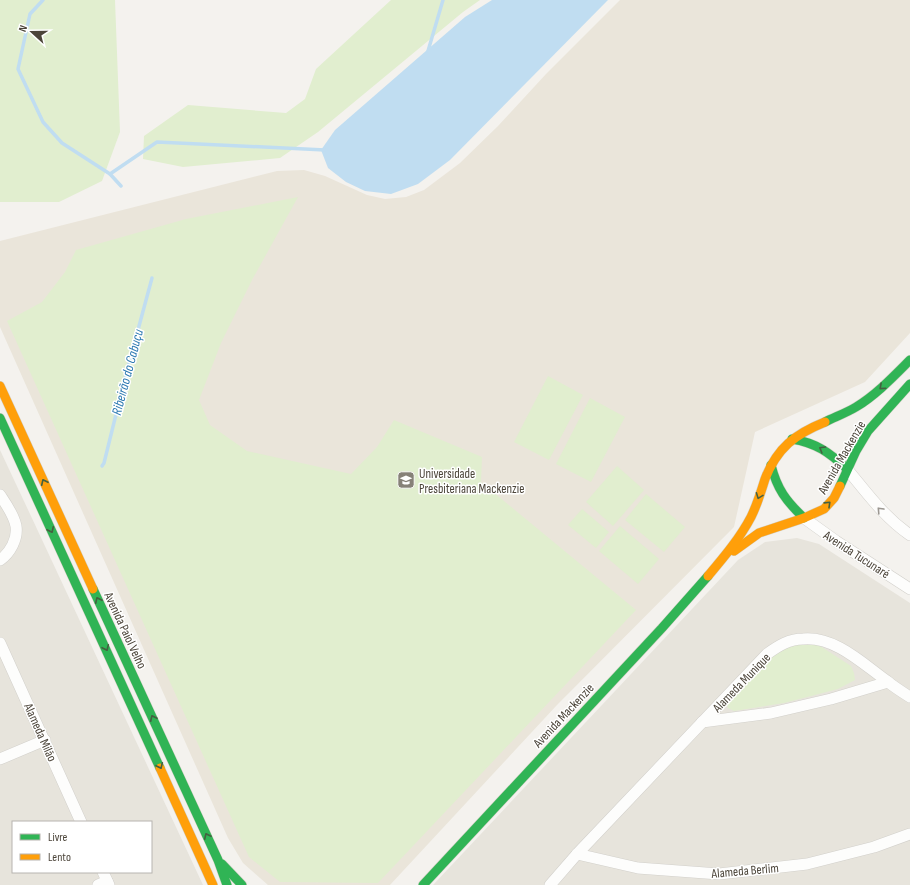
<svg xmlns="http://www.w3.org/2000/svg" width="910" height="885" viewBox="0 0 910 885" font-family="'Sofia Sans Condensed',sans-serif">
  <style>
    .residential { fill: #e7e4dc; fill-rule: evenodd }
    .education { fill: #eae5da }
    .green { fill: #e1eecf }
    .water { fill: #c0ddf1 }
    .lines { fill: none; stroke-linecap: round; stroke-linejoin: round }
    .stream { stroke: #c0ddf1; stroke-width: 3.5 }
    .street-casing { stroke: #d2d0cb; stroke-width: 12 }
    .fast-casing { stroke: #d3cfc5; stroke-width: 10 }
    .slow-casing { stroke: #d3cfc5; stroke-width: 10 }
    .street { stroke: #fdfdfc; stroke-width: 11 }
    .fast { stroke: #30b455; stroke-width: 9 }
    .slow { stroke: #ff9f0a; stroke-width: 9 }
    .oneway { stroke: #446040 }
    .oneway2 { stroke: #9b9791 }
    .labels { text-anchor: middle; stroke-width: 3; stroke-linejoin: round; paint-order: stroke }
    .street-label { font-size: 13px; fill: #4b4439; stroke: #fff }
    .poi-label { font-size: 13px; fill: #4b4439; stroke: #fff; text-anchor: start }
    .water-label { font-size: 14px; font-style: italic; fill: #2e7ab2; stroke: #fff }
  </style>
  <rect width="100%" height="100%" fill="#f4f2ee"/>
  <g class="residential">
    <path d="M0,450L30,514L203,885H0ZM13,822H151V872H13Z"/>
    <polygon points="797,538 819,544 910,603 910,885 433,885 738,560 765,542"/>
  </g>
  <polygon class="education" points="620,0 910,0 910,333 865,382 755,432 734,527 557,705 390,885 268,885 243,863 228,838 0,327 0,241 277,171 304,170 325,176 367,195 385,199 406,197 424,190 460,163 498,126 546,74"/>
  <g class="green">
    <polygon points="0,0 115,0 120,132 102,181 59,202 0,202"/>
    <polygon points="391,0 480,0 463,12 318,132 280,158 183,167 143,159 144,136 188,105 286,113 305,99 316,69"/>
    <polygon points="298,197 252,280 221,343 199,400 210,425 247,451 351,474 377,447 394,420 482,457 481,482 636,610 378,883 280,882 249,857 7,321 42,302 65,272 76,250 186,219"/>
    <polygon points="548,376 583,395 549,460 514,442"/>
    <polygon points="590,398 625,417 591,482 556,464"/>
    <polygon points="617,466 644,490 613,526 586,502"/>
    <polygon points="646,494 685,527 664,552 625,520"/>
    <polygon points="582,509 609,532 596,548 568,525"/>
    <polygon points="620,526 659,559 638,584 599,551"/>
    <polygon points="817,644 851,666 854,673 855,680 838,689 784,703 734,711 728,708 726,703 771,656 792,645"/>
  </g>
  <polygon class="water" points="492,0 608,0 450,160 418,184 391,194 365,191 346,182 328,168 321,150 335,130 465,17"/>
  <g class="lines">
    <g class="stream">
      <polyline points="43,0 30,14 18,69 43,122 62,143 110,174 121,186"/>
      <polyline points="428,51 443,0"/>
      <polyline points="110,174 157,142 325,150"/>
      <polyline points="102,466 104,463 125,378 152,278"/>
    </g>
    <defs>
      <g id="street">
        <path d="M847,469C867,493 884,517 910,535"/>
        <path d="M0,495C6,504 14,515 16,526C18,539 10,553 0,560"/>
        <polyline points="804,518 836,541 910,589"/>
        <polyline points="0,643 81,822"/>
        <polyline points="702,722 771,713 831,699 888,682"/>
        <polyline points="0,759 45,740"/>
        <polyline points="577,854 638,868 719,874 807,864 874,847 910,834"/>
        <polyline points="103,872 109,885"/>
        <polyline points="98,885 107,881"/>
        <path d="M550,885L577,854L767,654C778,646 789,639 803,639C835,636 863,664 887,681C894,687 902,692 910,697"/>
      </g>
      <g id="fast">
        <polyline points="0,418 160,768"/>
        <path d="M825,422C835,417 846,413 856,407C876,395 893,377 910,360"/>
        <path d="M792,439C816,443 829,452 847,469"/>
        <path d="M771,465C777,489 786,501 804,518"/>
        <polyline points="840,486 856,451 868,431 910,384"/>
        <polyline points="93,589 218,860 227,885"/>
        <polyline points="222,864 242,885"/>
        <polyline points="423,885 662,628 708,576"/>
      </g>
      <g id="slow">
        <polyline points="0,386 93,589"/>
        <polyline points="734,551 759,533 804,518 824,509 834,498 840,486"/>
        <path d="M708,576C724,557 740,538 751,517C757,505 761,492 765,479C777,448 795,434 825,422"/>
        <polyline points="160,768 213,885"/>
      </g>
    </defs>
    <use href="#street" class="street-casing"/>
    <use href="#fast" class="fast-casing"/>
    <use href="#slow" class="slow-casing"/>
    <use href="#street" class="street"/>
    <use href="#fast" class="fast"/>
    <use href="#slow" class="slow"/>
  </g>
  <defs><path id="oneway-chevron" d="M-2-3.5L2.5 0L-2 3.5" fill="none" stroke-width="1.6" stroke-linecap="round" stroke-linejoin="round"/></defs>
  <g class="oneway">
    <use href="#oneway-chevron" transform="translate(882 387) rotate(138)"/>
    <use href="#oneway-chevron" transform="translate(822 449) rotate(-149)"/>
    <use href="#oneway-chevron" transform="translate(44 482) rotate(-115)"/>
    <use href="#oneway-chevron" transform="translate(759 496) rotate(111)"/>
    <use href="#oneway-chevron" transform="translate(828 504) rotate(-44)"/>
    <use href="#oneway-chevron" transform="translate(51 530) rotate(65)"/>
    <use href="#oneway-chevron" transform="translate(98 600) rotate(-115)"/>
    <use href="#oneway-chevron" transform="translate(106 648) rotate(65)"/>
    <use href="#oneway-chevron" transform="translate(153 718) rotate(-115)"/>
    <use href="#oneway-chevron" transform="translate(160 766) rotate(65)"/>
    <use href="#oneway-chevron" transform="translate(207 836) rotate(-115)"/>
  </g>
  <use class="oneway2" href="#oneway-chevron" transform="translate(880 510) rotate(-133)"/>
  <defs>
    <symbol id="university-square" viewBox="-11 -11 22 22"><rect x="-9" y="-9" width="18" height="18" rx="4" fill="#868178" stroke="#fff"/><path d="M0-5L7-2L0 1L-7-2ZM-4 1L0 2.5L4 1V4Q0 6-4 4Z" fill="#fff"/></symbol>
  </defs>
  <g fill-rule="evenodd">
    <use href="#university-square" x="396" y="470" width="20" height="20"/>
  </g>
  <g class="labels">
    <g class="street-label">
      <text transform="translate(841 457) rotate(-60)" y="5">Avenida Mackenzie</text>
      <text transform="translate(857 554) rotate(33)" y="5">Avenida Tucunaré</text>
      <text transform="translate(126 630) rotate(65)" y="5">Avenida Paiol Velho</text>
      <text transform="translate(741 682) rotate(-46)" y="5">Alameda Munique</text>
      <text transform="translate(563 715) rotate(-47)" y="5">Avenida Mackenzie</text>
      <text transform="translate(41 732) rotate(66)" y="5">Alameda Milão</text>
      <text transform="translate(745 870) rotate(-5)" y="5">Alameda Berlim</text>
    </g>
    <g class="poi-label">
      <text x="419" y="478">Universidade<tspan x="419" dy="15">Presbiteriana Mackenzie</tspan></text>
    </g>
    <g class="water-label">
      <text transform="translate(127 372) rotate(-75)" y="5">Ribeirão do Cabuçu</text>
    </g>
  </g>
  <rect x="12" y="821" width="140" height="52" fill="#ffffff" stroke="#b7b4b0"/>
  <rect x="20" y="834" width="20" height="6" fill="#30b455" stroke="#b7b4b0"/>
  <text x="48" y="841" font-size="12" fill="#4b4439">Livre</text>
  <rect x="20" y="854" width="20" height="6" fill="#ff9f0a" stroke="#b7b4b0"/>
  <text x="48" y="861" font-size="12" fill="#4b4439">Lento</text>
  <g transform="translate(32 32) rotate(291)" stroke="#ffffff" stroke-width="3" paint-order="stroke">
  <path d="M0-3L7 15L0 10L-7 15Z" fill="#4b4439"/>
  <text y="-6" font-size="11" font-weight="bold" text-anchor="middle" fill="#4b4439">N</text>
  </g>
</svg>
